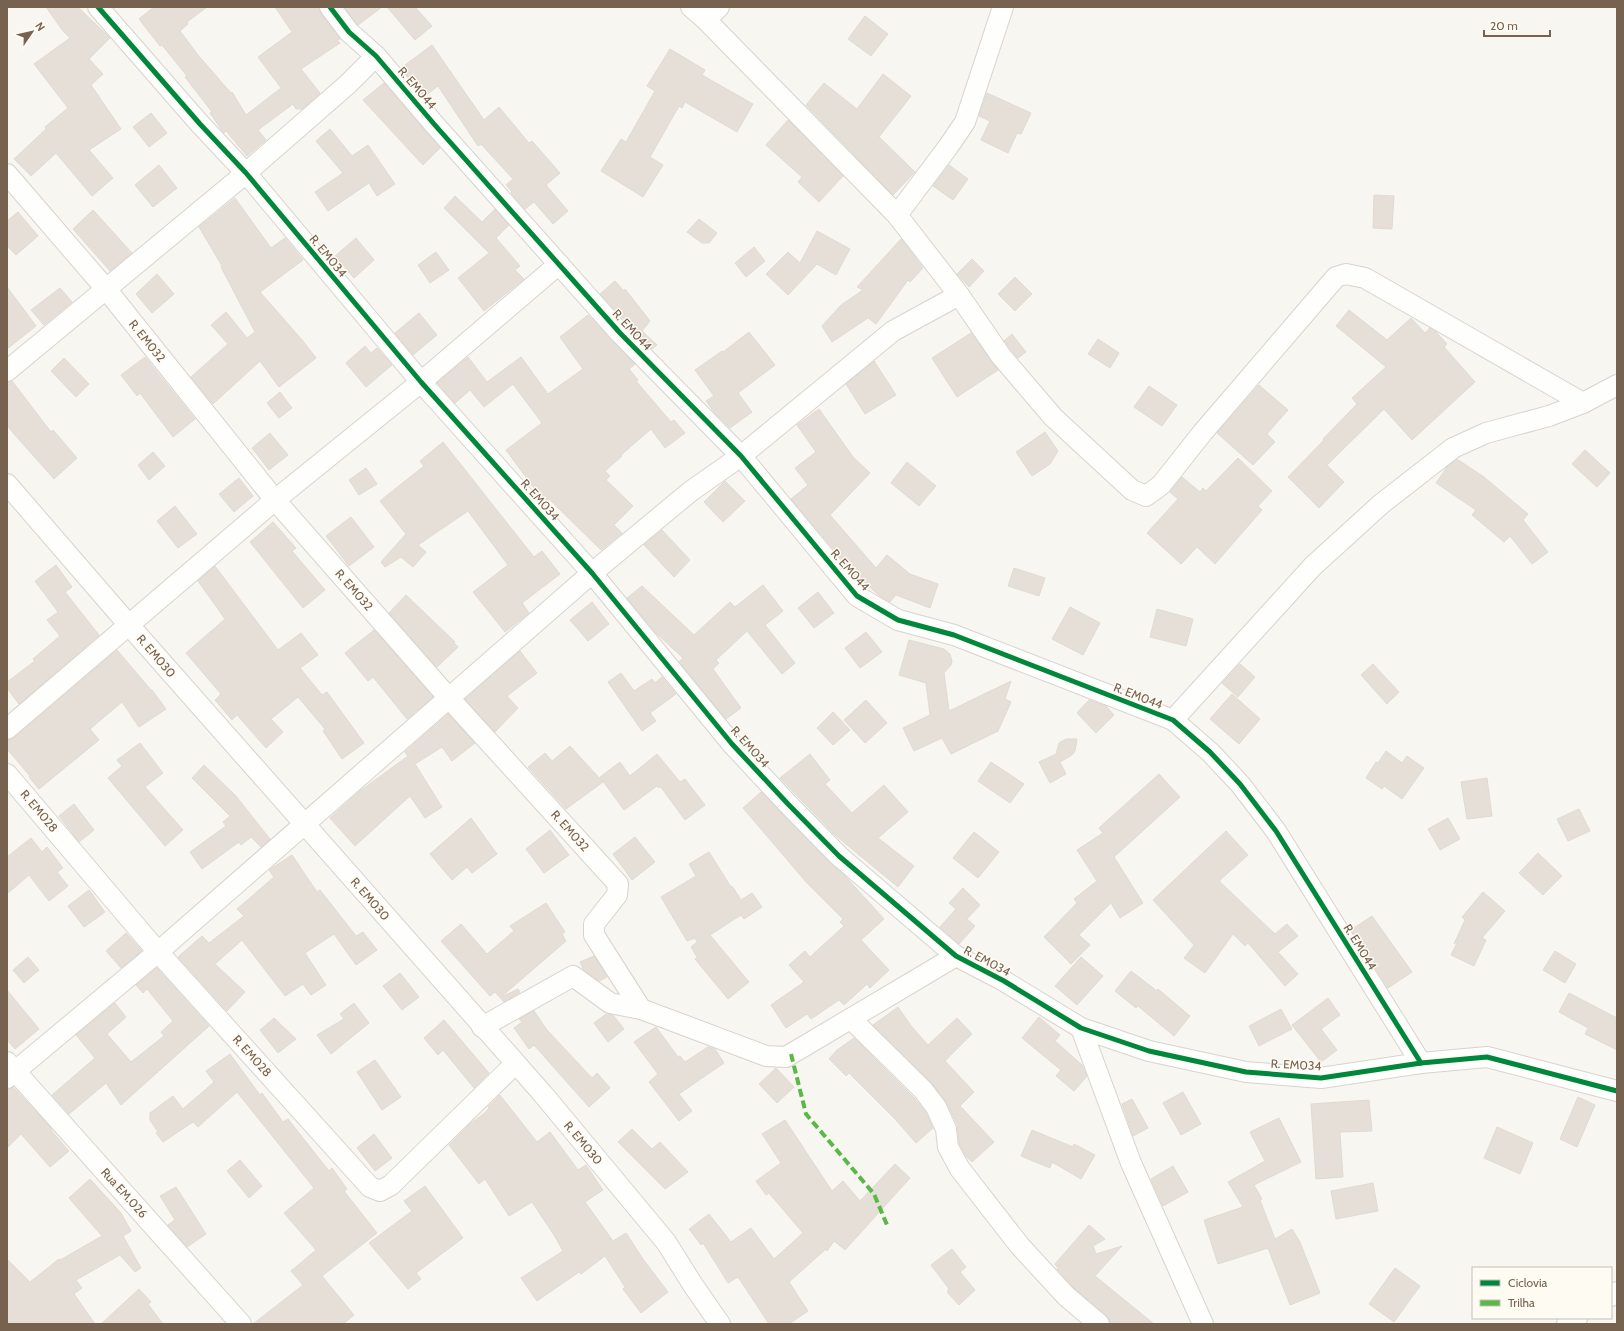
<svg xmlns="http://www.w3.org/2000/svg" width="1624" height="1331" viewBox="0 0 1624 1331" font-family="Cabin,sans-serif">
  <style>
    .building { fill: #e5dfd7; stroke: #e1dad2 }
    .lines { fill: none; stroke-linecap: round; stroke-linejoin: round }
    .minor-casing { stroke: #d8d3cd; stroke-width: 22 }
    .minor { stroke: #fefefd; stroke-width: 20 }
    .quiet { stroke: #58b947; stroke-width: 4; stroke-dasharray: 8 4; stroke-linecap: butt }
    .cycleway-casing { stroke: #fefbf3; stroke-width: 8 }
    .cycleway { stroke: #00873e; stroke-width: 5 }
    .labels { text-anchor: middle; stroke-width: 3; stroke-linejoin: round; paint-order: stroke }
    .street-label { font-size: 12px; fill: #77614f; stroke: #fefbf3 }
  </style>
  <rect width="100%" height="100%" fill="#f8f6f0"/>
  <g class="building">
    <polygon points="46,7 78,7 110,38 89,59 103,74 91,85 121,129 89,150 113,178 92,196 56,153 31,176 14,159 46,129 45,127 68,108 34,64 70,38 63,31"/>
    <polygon points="154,7 207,7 187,22 188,24 180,31 198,55 231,93 232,92 246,115 281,88 258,57 292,32 275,7 319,7 321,14 340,39 337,40 340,43 301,69 320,93 302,109 296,109 293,104 258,130 266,140 247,156 226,131 224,133 221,129 210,113 212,112 185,77 187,76 162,45 160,46 139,19"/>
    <polygon points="344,7 382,7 358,25"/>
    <polygon points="387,7 415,7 432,26 415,40"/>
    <polygon points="865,16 888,34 871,56 848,39"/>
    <polygon points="432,45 484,120 499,107 529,143 532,141 560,173 546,185 568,211 553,224 534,202 525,209 511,193 512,192 506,185 513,179 481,144 478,146 438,86 425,96 401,68"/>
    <polygon points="670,49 705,70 702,75 753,104 737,132 685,102 682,108 679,106 650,157 663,165 643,197 601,171 621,139 626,142 655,91 647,86"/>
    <polygon points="883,74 911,96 879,137 915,172 893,195 806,105 824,83 857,109"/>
    <polygon points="384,83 440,148 423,165 363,100"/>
    <polygon points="987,93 1031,113 1021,134 1017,133 1008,153 981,140 990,121 979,116"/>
    <polygon points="151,113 167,133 149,147 133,127"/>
    <polygon points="788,120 843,176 819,202 798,182 802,177 766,145"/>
    <polygon points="330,129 352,156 368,145 395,184 377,196 369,183 328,211 315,192 343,173 316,141"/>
    <polygon points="159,165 177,188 153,207 135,185"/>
    <polygon points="949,165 968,179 953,200 933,186"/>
    <polygon points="1374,195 1394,196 1392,229 1373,228"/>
    <polygon points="455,196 482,222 495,209 509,225 496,238 520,266 515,270 524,279 484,311 458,278 489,253 444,208"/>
    <polygon points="235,198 271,248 285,238 303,260 260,292 303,341 316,358 279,387 260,361 213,404 191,377 228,344 211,325 226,312 247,338 255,332 221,267 222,266 199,227"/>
    <polygon points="93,210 132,253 110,271 73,229"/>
    <polygon points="18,212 38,236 16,255 7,246 7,221"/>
    <polygon points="699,219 717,233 709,243 702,243 687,232"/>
    <polygon points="817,231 850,249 836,275 817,264 788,295 766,274 788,252 800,263"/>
    <polygon points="356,238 374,260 354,278 335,256"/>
    <polygon points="901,239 923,268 910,282 908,280 876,324 868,318 832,342 822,326 841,305 863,290 857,287"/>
    <polygon points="754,247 765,261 746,277 735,263"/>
    <polygon points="436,252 449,270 430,283 418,265"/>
    <polygon points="972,259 984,271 969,287 957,274"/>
    <polygon points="157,274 174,294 152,313 136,294"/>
    <polygon points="1015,277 1032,294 1015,311 998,294"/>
    <polygon points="615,281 624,291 625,289 650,321 642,331 657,345 652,349 600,294"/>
    <polygon points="7,287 36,326 7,349"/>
    <polygon points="60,288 72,302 44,325 31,310"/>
    <polygon points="1349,310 1387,340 1411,318 1425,333 1430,328 1436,332 1447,344 1444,347 1475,382 1412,440 1384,409 1327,465 1344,482 1319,508 1288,477 1324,440 1323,439 1357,404 1352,398 1386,367 1336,326"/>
    <polygon points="419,313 437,335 413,355 395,333"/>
    <polygon points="588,315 635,364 629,369 638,380 636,381 671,422 674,420 685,433 665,448 651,429 621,455 622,456 605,471 610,476 606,480 633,506 614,525 622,533 601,550 549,499 545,503 506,450 542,423 513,384 484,407 470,390 455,403 437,383 468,357 487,382 521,357 548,394 583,369 560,337"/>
    <polygon points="749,332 775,365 738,393 752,412 730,428 714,412 706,401 714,396 695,370 722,351 723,352"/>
    <polygon points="971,333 998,370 957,397 932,358"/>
    <polygon points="1012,334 1026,352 1018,358 1004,341"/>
    <polygon points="1098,339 1119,353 1110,368 1088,354"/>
    <polygon points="365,346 371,353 377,348 392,365 366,387 346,363"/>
    <polygon points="145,357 195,419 173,437 140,393 137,396 121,375"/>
    <polygon points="64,358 89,384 76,397 51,371"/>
    <polygon points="874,361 896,395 865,414 846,384"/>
    <polygon points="12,381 51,432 53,430 77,458 54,479 7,426 7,382"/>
    <polygon points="1259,385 1288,410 1267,434 1275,442 1253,465 1217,433"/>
    <polygon points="1149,386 1177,405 1162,426 1134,407"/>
    <polygon points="280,392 292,408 279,418 267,403"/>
    <polygon points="819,409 853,457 870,473 830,515 876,568 887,555 910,574 938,584 930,608 896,595 890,602 882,598 852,571 791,499 808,485 795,468 816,452 797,425"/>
    <polygon points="1045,432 1058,451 1050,464 1032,476 1016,452"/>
    <polygon points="270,433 288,455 269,470 252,448"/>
    <polygon points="443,442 534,557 542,551 560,574 522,603 529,613 505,632 473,592 508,565 468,511 418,545 426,552 413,567 401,557 385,567 381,562 406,534 380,501 424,466 420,461"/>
    <polygon points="1585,450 1610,473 1597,487 1572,464"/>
    <polygon points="153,452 165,466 149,480 138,465"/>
    <polygon points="1238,458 1272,491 1258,506 1262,510 1215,564 1197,547 1181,564 1147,533 1178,499 1170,492 1182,477 1200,492 1203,488 1206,491"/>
    <polygon points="1457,459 1484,477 1528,514 1523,520 1548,552 1532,564 1510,536 1504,542 1472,515 1476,510 1436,483 1447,467"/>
    <polygon points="907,462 936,486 919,506 891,483"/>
    <polygon points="366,468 377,484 359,495 349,480"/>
    <polygon points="239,478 253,496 234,512 219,494"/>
    <polygon points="725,481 745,501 723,522 704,502"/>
    <polygon points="175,506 197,534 178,548 157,521"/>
    <polygon points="351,517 374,547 349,566 326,536"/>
    <polygon points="273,522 296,548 292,551 325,590 303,608 250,542"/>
    <polygon points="662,530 690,560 674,577 644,545"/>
    <polygon points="56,565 72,587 65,592 99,635 19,704 7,688 7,682 35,661 33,659 60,636 47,620 58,612 35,581"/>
    <polygon points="215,566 278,650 301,633 318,655 300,668 322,695 327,692 364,743 342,759 323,731 325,729 298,697 271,719 283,732 266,748 237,715 232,720 215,700 221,694 186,653 225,619 198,581"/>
    <polygon points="1014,568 1045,578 1039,596 1008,586"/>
    <polygon points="763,585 783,611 765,625 795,663 782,674 747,631 716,660 719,663 713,669 741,708 726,719 679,662 683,658 656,633 627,598 642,586 694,635 730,602 735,607"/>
    <polygon points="818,592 834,613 814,628 798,608"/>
    <polygon points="406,595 455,642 454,643 458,647 437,667 389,613"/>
    <polygon points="592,602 609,624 588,641 570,620"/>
    <polygon points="1070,607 1100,623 1083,655 1052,639"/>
    <polygon points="1157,609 1193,619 1186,646 1150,637"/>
    <polygon points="374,630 433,697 407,719 373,677 368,681 345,653"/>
    <polygon points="866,632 882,652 860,668 845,648"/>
    <polygon points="909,640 944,649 950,654 952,661 951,665 944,673 949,711 1011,681 1005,699 1011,702 998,731 951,754 942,738 914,751 903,728 930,715 926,683 899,675"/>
    <polygon points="117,650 151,690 152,690 166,709 139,727 122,702 90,729 99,740 39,789 29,777 30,776 7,749 7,740 14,738"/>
    <polygon points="520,651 537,673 507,696 518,708 495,732 465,699"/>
    <polygon points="1240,664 1255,677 1238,697 1222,683"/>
    <polygon points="1373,664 1399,692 1387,704 1361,675"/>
    <polygon points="621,673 634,691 652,679 655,683 662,677 676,694 650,713 656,721 642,731 608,682"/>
    <polygon points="1232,694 1260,719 1239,744 1210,719"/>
    <polygon points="866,700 887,723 865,743 844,720"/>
    <polygon points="1089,700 1106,706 1114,715 1096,733 1077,713"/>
    <polygon points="833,712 850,730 833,745 817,728"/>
    <polygon points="448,714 475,743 452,761 442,747 415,764 442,807 425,818 410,796 355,846 330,818 360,791 408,756 405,752"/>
    <polygon points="1066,739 1077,739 1075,751 1072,755 1060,762 1066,774 1050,783 1039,762 1056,754 1059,743"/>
    <polygon points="140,743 163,773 145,787 183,830 165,846 108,778 122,766 117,760"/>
    <polygon points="570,746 603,782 566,809 528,767 545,753 552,761"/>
    <polygon points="1386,751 1402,763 1407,756 1424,768 1402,799 1384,786 1382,789 1366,778 1376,762 1378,763"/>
    <polygon points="657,754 680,782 685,779 705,805 685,820 660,786 659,788 657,786 624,810 600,777 620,762 630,776"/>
    <polygon points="810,754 830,780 825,784 852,813 884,785 908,812 878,838 914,866 898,887 835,835 780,778"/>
    <polygon points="991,762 1024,784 1010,803 978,781"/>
    <polygon points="204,765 236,796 270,839 261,847 251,837 241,845 239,842 202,869 190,852 226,826 223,822 230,816 192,778"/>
    <polygon points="1159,774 1180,797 1114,857 1143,903 1120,918 1111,903 1079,935 1090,945 1071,964 1044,937 1077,903 1074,899 1097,881 1077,850 1103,833 1099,828"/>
    <polygon points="1487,778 1492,816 1467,819 1461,782"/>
    <polygon points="761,792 831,864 845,876 884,919 861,940 889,970 870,988 867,984 844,1005 839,1000 811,1019 807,1014 786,1028 771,1005 804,982 789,965 805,951 810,957 844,926 840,922 843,919 806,882 743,808"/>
    <polygon points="74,804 94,830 79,842 59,816"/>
    <polygon points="1579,809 1590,831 1568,841 1557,819"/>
    <polygon points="471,818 497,854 472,873 467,867 452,880 430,854"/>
    <polygon points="1448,818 1460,839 1440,850 1428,829"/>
    <polygon points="550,830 569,855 544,873 526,849"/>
    <polygon points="1226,831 1248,855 1219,881 1275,934 1287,924 1298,936 1278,952 1298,974 1285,986 1248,943 1245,946 1233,934 1205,973 1184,958 1194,945 1153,900"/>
    <polygon points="974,832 999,852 978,878 953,858"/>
    <polygon points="635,837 655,862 632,880 613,854"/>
    <polygon points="31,838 42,852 47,847 63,868 57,872 68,886 49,901 29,875 7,894 7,857"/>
    <polygon points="709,852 731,887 732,886 741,900 752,893 762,907 744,919 741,915 710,935 749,982 728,999 695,959 697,957 691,947 697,942 695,938 687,941 661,897 696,876 689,864"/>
    <polygon points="1538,853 1562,876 1543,895 1519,873"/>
    <polygon points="292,855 317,892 320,890 356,936 363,932 377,950 356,965 334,934 305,953 326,985 311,995 303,984 285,996 242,940 215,964 245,992 227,1011 178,957 202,936 209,943 244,916 237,909 274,877 269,870"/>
    <polygon points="963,888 980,905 967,919 975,926 959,944 940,927 956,909 949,903"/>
    <polygon points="89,890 105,912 84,927 68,906"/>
    <polygon points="1483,892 1505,911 1482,938 1486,940 1474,966 1451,955 1458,941 1454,944 1465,920 1462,917"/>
    <polygon points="546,903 565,932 562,934 566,941 501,997 518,989 520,992 504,1002 495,992 490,996 441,941 461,924 487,954 514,931 510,926"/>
    <polygon points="1372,916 1412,972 1388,988 1351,930"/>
    <polygon points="126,933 142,951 121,968 106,951"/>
    <polygon points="1555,951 1576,964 1565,983 1543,970"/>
    <polygon points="594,956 607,977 599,981 584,970 580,962"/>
    <polygon points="28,957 39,970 24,983 13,970"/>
    <polygon points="1081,957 1103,976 1077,1005 1055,986"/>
    <polygon points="157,968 209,1026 121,1105 106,1083 69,1114 52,1095 95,1058 76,1035 115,1003 126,1017 107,1034 131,1062 164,1036 161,1032 173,1021 147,989 143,993 136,985"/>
    <polygon points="1131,971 1157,991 1158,989 1190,1016 1174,1036 1138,1006 1136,1008 1115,991"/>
    <polygon points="400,973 419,997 402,1010 383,986"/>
    <polygon points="7,990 39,1029 15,1049 7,1040"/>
    <polygon points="1569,993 1617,1018 1617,1050 1585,1034 1588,1028 1559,1012"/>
    <polygon points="1328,998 1340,1015 1321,1029 1337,1050 1321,1062 1292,1025"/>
    <polygon points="354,1003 369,1023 331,1054 317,1035 344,1019 340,1014"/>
    <polygon points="898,1007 912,1027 928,1045 957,1018 972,1034 945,1061 974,1092 960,1106 994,1142 972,1162 966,1156 959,1143 957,1124 945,1100 931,1082 873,1025"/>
    <polygon points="1281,1009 1292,1029 1259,1046 1249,1026"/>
    <polygon points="534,1011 547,1030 592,1078 597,1073 610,1088 589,1107 534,1045 529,1049 514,1028 522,1022 519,1019"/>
    <polygon points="606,1014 613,1015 624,1029 608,1042 594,1023"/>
    <polygon points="1039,1017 1060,1035 1055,1041 1082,1065 1087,1076 1074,1091 1056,1076 1061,1070 1022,1038"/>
    <polygon points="274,1018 296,1039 278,1053 260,1030"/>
    <polygon points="444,1020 489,1073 474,1088 443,1050 438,1055 424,1038"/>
    <polygon points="656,1027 678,1057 680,1056 685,1062 708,1047 715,1049 724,1063 679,1094 692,1111 679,1121 649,1082 658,1074 634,1042"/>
    <polygon points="854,1038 914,1098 926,1113 933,1128 916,1143 896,1120 849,1073 846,1076 829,1059 837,1050"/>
    <polygon points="230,1054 260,1095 262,1093 283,1122 288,1119 329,1171 332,1168 347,1189 344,1191 377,1233 322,1276 354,1315 343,1324 253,1324 303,1285 291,1271 316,1250 284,1213 314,1188 237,1092 198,1127 193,1122 163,1142 156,1133 158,1132 150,1120 150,1113 173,1096 183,1109 214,1082 206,1071"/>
    <polygon points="375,1060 401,1097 382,1110 357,1072"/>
    <polygon points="776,1068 794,1087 777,1103 759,1084"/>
    <polygon points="13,1087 52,1129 51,1130 69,1151 50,1167 21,1134 7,1148 7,1089"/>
    <polygon points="1183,1092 1201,1124 1181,1135 1163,1103"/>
    <polygon points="500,1095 537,1142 550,1132 578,1170 586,1165 603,1190 585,1202 613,1241 626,1233 643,1259 668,1292 641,1313 623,1289 625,1287 605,1256 581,1274 579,1272 537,1301 521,1278 563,1251 554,1235 532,1202 509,1216 485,1179 479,1184 449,1145 470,1124 486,1112 489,1108 488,1107"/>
    <polygon points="1578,1097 1595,1105 1577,1147 1560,1139"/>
    <polygon points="1132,1099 1148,1128 1133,1136 1122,1104"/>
    <polygon points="1369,1100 1372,1131 1340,1132 1343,1177 1316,1179 1311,1104"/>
    <polygon points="1279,1118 1301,1162 1254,1185 1262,1199 1260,1200 1275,1239 1292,1229 1300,1242 1320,1293 1290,1305 1268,1248 1218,1264 1204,1220 1243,1207 1228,1182 1265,1161 1250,1132"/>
    <polygon points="785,1120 832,1191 843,1181 860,1201 895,1164 910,1178 845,1250 834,1241 827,1251 826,1249 789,1282 808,1311 789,1324 769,1324 738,1277 728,1283 703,1243 701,1245 689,1229 709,1214 731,1242 751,1228 774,1259 803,1233 769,1193 766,1195 756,1181 781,1163 762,1134"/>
    <polygon points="1497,1127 1533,1143 1520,1174 1484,1158"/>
    <polygon points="632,1129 652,1149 660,1142 688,1172 665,1189 618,1142"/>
    <polygon points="1032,1130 1073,1147 1074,1144 1095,1155 1081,1179 1052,1162 1050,1168 1021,1156"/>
    <polygon points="374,1134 392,1158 375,1171 357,1148"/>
    <polygon points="240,1160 262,1186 249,1198 227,1171"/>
    <polygon points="1173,1166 1188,1192 1163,1206 1151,1179"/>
    <polygon points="90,1179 121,1213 131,1231 123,1236 141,1268 135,1272 120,1255 76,1280 82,1288 74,1294 95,1324 7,1324 7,1259 30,1282 59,1259 60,1260 102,1236 69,1198"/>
    <polygon points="1373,1183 1378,1211 1336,1219 1331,1191"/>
    <polygon points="425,1186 463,1238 416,1273 421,1279 408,1289 369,1243 412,1211 404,1201"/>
    <polygon points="176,1187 206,1234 187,1247 168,1225 175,1220 160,1196"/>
    <polygon points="1089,1225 1105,1239 1093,1246 1096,1254 1122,1246 1095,1276 1154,1324 1110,1324 1110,1320 1106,1315 1074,1288 1057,1269 1061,1264 1057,1267 1055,1264"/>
    <polygon points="952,1249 966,1267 960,1272 975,1290 959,1305 947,1292 949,1289 931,1265"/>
    <polygon points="1395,1268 1420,1286 1394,1322 1369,1304"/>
    <polygon points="139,1289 151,1302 148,1304 163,1324 101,1324"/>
  </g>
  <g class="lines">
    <defs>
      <g id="minor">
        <polyline points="98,7 200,124 246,173 421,382 592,573 732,744 788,804 839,856 956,956 1004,981 1081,1028 1149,1051 1246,1072 1321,1078 1421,1063 1487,1057 1617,1091"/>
        <polyline points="330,7 349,32 376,56 434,124 620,333 741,456 857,596 898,620 954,635 1173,720 1210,752 1240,784 1276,831 1421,1063"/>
        <polyline points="691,7 706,20 897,215 959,295 1001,356 1053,417 1132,490 1146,496 1161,485 1203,432 1336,277 1346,274 1365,278 1583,403"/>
        <polyline points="706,20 719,7"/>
        <polyline points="7,174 106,289 275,500 448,697 618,884 617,895 594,924 594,935 641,1009"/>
        <polyline points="897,215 948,147 965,122 1003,7"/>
        <polyline points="7,371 246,173 348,84 376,56"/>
        <polyline points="7,484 128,624 542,1093 666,1242 693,1285 720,1324"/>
        <polyline points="1173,720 1313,566 1380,505 1453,448 1486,433 1549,416 1583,403 1617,385"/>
        <polyline points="7,729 275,500 421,382 559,264"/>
        <polyline points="7,774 158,952 370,1187 380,1191 391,1185 515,1064"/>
        <polyline points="851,1019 923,1090 936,1107 946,1129 948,1147 960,1169 1020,1246 1066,1296 1099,1324"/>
        <polyline points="482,1027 573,976 610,1003 641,1009 766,1056 786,1057 956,956"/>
        <polyline points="1081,1028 1131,1163 1203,1324"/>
        <polyline points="7,1062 241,1324"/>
        <polyline points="7,1078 158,952 592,573 691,491 741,456 893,331 959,295"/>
        <polyline points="1611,1296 1617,1292"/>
        <polyline points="1567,1324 1577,1318"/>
      </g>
    </defs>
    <use href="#minor" class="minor-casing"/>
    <use href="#minor" class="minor"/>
    <polyline class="quiet" points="791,1054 806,1114 874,1194 887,1225"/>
    <defs>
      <g id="cycleway">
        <polyline points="98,7 200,124 246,173 421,382 592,573 732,744 788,804 839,856 956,956 1004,981 1081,1028 1149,1051 1246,1072 1321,1078 1421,1063 1487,1057 1617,1091"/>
        <polyline points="330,7 349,32 376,56 434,124 620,333 741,456 857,596 898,620 954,635 1173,720 1210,752 1240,784 1276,831 1421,1063"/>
      </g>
    </defs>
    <use href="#cycleway" class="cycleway-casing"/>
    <use href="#cycleway" class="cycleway"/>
  </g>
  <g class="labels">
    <g class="street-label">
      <text transform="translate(417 88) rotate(49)" y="4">R. EM044</text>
      <text transform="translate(328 256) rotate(50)" y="4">R. EM034</text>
      <text transform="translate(632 330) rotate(47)" y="4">R. EM044</text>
      <text transform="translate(147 341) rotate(51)" y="4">R. EM032</text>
      <text transform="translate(540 500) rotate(48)" y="4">R. EM034</text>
      <text transform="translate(850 570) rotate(48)" y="4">R. EM044</text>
      <text transform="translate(354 590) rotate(49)" y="4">R. EM032</text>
      <text transform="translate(156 656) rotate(49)" y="4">R. EM030</text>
      <text transform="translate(1138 696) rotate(21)" y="4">R. EM044</text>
      <text transform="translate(750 747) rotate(48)" y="4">R. EM034</text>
      <text transform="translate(39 811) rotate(50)" y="4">R. EM028</text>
      <text transform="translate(570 831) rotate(48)" y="4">R. EM032</text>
      <text transform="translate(370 899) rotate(49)" y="4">R. EM030</text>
      <text transform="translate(1360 947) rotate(58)" y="4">R. EM044</text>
      <text transform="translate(987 961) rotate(28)" y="4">R. EM034</text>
      <text transform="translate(252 1056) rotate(48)" y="4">R. EM028</text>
      <text transform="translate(1296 1065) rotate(3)" y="4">R. EM034</text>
      <text transform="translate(583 1143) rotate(50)" y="4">R. EM030</text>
      <text transform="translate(124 1193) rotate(48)" y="4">Rua EM.026</text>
    </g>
  </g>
  <rect width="1624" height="1331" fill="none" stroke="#77614f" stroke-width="16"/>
  <rect x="1472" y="1267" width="140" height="52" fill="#fefbf3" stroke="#c8bdb1"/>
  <rect x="1480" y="1280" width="20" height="6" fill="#00873e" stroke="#c8bdb1"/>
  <text x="1508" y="1287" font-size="12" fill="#77614f">Ciclovia</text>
  <rect x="1480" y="1300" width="20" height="6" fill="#58b947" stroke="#c8bdb1"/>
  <text x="1508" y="1307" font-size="12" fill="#77614f">Trilha</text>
  <g transform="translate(32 32) rotate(56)" stroke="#fefbf3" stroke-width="3" paint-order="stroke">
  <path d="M0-3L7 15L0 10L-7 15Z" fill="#77614f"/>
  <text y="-6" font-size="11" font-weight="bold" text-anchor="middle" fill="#77614f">N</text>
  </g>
  <path d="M1484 30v6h66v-6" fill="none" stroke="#77614f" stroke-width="2"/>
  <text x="1490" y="30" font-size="12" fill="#77614f" stroke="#fefbf3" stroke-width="3" paint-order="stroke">20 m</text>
</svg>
